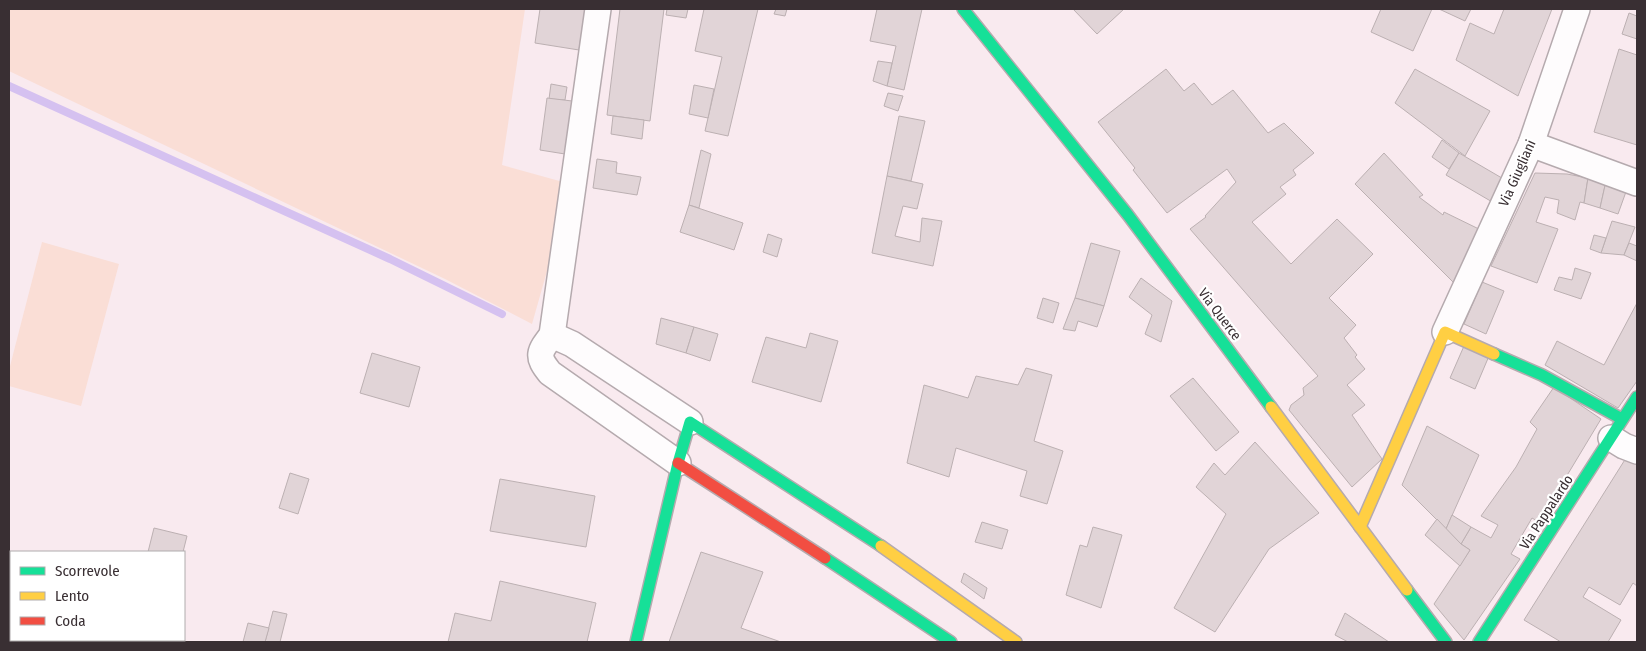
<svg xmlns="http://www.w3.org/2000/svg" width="1646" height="651" viewBox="0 0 1646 651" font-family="'Fira Sans Condensed',sans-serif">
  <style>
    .green { fill: #faded6 }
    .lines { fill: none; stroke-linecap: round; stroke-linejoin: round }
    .stream { stroke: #d5c1f0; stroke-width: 8 }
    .building { fill: #e1d4d7; stroke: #bcb0b2 }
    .street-casing { stroke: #b5aaae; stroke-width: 28 }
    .fast-casing { stroke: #b5aaae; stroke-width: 14 }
    .slow-casing { stroke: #b5aaae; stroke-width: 14 }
    .jam-casing { stroke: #b5aaae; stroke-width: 14 }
    .street { stroke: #fefcfd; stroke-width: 25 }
    .fast { stroke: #16e098; stroke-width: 11 }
    .slow { stroke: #ffcf43; stroke-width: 11 }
    .jam { stroke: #f24e42; stroke-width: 11 }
    .labels { text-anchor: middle; stroke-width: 4.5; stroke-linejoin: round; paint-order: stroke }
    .street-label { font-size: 14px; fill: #392f33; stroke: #fff }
  </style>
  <rect width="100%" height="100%" fill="#f9eaef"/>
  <g class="green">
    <polygon points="9,9 525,9 502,165 563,182 551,257 532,324 445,279 9,71"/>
    <polygon points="42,242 119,264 81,406 9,386 9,370"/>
  </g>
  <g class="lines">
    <polyline class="stream" points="9,86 390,259 502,314"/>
  </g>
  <g class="building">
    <polygon points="540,9 585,9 579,50 535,43"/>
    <polygon points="620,9 664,9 650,121 607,115"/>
    <polygon points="667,9 688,9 686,18 666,15"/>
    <polygon points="704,9 758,9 728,136 705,131 722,57 695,51"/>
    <polygon points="776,9 787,9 785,16 774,14"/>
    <polygon points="877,9 922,9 904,90 887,86 896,46 870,41"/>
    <polygon points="1073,9 1124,9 1097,34"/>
    <polygon points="1381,9 1432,9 1413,51 1371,32"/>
    <polygon points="1439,9 1471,9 1465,21"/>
    <polygon points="1504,9 1552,9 1518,96 1456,60 1470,23 1494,34"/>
    <polygon points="1629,13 1637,16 1637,39 1622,34"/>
    <polygon points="1619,49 1637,55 1637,145 1594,132"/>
    <polygon points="878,61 892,63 887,86 873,81"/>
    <polygon points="1166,69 1184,91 1194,83 1212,105 1233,90 1268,133 1284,123 1314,153 1293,170 1296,175 1280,187 1286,194 1252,222 1291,264 1337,219 1373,254 1329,298 1356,325 1344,338 1357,355 1355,357 1365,369 1347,385 1365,405 1352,415 1382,459 1352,487 1289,410 1291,405 1304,395 1303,388 1318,376 1190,229 1206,217 1205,216 1236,182 1227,169 1167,213 1133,170 1135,168 1098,122"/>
    <polygon points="1415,69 1490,111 1465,156 1395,103"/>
    <polygon points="551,84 567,87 565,100 549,99"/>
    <polygon points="694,85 714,89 708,118 689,114"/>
    <polygon points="888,93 903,96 898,111 884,106"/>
    <polygon points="547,98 572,101 565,154 540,150"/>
    <polygon points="613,116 644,120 642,139 611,134"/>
    <polygon points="899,116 925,121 911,181 887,176"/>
    <polygon points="1442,140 1459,153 1449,169 1432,157"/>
    <polygon points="701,150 711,154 699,208 689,205"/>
    <polygon points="1384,153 1423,195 1419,197 1443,215 1444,212 1485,232 1457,286 1355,184"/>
    <polygon points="1459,153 1507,181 1494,203 1446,175"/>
    <polygon points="597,159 617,162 616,173 641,177 637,195 593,188"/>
    <polygon points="1535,173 1567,174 1588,178 1584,203 1580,202 1575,220 1557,213 1559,200 1545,197 1536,222 1558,229 1537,283 1491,266"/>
    <polygon points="887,176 923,184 917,209 903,206 895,236 920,242 922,218 942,221 933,266 872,253"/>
    <polygon points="1588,178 1606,181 1600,208 1584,203"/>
    <polygon points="1606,181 1627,189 1618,214 1600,208"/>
    <polygon points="689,205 743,223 734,250 680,232"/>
    <polygon points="1612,221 1635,227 1624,255 1601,253"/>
    <polygon points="768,234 782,239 777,257 763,252"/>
    <polygon points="1594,235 1606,238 1601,253 1590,249"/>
    <polygon points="1091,243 1120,251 1104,306 1075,298"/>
    <polygon points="1629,243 1637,246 1637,261 1624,255"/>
    <polygon points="1575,268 1591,273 1581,299 1554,290 1559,277 1572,280"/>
    <polygon points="1141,278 1172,301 1161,342 1145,334 1152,315 1129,297"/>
    <polygon points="1482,282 1504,291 1486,334 1464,324"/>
    <polygon points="1043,298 1059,303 1053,323 1037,318"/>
    <polygon points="1075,298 1104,306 1097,327 1078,321 1075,331 1063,329"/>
    <polygon points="1637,303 1637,381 1618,408 1545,365 1557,341 1604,365"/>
    <polygon points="661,318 694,327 686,353 656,344"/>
    <polygon points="694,327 718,334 710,361 686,353"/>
    <polygon points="810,333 838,341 821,402 752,382 766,337 806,348"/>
    <polygon points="1464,346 1489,356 1475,389 1450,378"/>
    <polygon points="372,353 420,367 409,407 360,393"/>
    <polygon points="1026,368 1052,375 1034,441 1063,451 1047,504 1020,496 1027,471 956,448 949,477 907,463 924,385 968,398 976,376 1018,385"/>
    <polygon points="1193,378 1239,432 1216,451 1170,396"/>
    <polygon points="1554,387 1601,419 1539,522 1532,518 1511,554 1520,559 1464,640 1434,604 1470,550 1461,544 1471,527 1491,538 1498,525 1481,516 1516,467 1537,429 1530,422"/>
    <polygon points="1427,426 1479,455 1446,529 1402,485"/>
    <polygon points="1255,442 1319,513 1269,549 1215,632 1174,608 1226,514 1196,487 1214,463 1225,475"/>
    <polygon points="1626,458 1637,464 1637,586 1633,583 1620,605 1589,587 1583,597 1621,620 1608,642 1561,642 1524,620"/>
    <polygon points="290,473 309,479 298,514 279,508"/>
    <polygon points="500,479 595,496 586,547 490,531"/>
    <polygon points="1452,515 1471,527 1461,544 1446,529"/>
    <polygon points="1437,519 1461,544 1470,550 1460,566 1425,535"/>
    <polygon points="982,522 1008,530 1002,549 975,542"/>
    <polygon points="1093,527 1122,535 1101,608 1066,595 1080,545 1087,547"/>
    <polygon points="154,528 187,536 183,552 148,552"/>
    <polygon points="701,552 763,572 741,628 781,642 669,642"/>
    <polygon points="964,573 987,588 984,599 961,582"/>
    <polygon points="500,581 596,603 587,642 448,642 455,613 491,621"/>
    <polygon points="273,611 287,614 280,642 265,642"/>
    <polygon points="1345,613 1389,642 1348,642 1335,635"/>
    <polygon points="248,623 269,628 265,642 243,642"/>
    <polygon points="71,640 123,640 122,642 70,642"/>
  </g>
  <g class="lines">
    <defs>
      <g id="street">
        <path d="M598,9L552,335C539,352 536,356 550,373L678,463"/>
        <polyline points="1531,144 1637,183"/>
        <polyline points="1445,332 1531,144 1577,9"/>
        <polyline points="552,335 572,344 690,422"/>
        <polyline points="1611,438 1624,446 1637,451"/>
      </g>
      <g id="fast">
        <polyline points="963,9 1128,215 1271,407"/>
        <polyline points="1494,354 1542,375 1622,419"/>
        <polyline points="825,558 951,642"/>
        <polyline points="1407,590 1446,642"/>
        <polyline points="636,642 678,463 690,422 881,546"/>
        <polyline points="1479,642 1637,397"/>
      </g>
      <g id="slow">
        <polyline points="1271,407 1407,590"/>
        <polyline points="1360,527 1445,332 1494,354"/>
        <polyline points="881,546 1016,642"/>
      </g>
      <polyline id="jam" points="678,463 825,558"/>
    </defs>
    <use href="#street" class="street-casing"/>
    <use href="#fast" class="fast-casing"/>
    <use href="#slow" class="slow-casing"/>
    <use href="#jam" class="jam-casing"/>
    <use href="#street" class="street"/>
    <use href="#fast" class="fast"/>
    <use href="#slow" class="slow"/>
    <use href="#jam" class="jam"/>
  </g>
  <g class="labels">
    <g class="street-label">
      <text transform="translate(1517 173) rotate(-66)" y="5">Via Giugliani</text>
      <text transform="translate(1220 314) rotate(53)" y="5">Via Querce</text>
      <text transform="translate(1546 512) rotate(-57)" y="5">Via Pappalardo</text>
    </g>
  </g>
  <rect width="1646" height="651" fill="none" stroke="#392f33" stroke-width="20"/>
  <rect x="10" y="551" width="175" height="90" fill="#ffffff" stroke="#b0acad"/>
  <rect x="20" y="567" width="25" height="8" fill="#16e098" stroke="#b0acad"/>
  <text x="55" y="576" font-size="15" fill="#392f33">Scorrevole</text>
  <rect x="20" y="592" width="25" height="8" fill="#ffcf43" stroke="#b0acad"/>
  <text x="55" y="601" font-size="15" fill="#392f33">Lento</text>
  <rect x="20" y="617" width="25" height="8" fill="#f24e42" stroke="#b0acad"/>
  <text x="55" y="626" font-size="15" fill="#392f33">Coda</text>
</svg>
